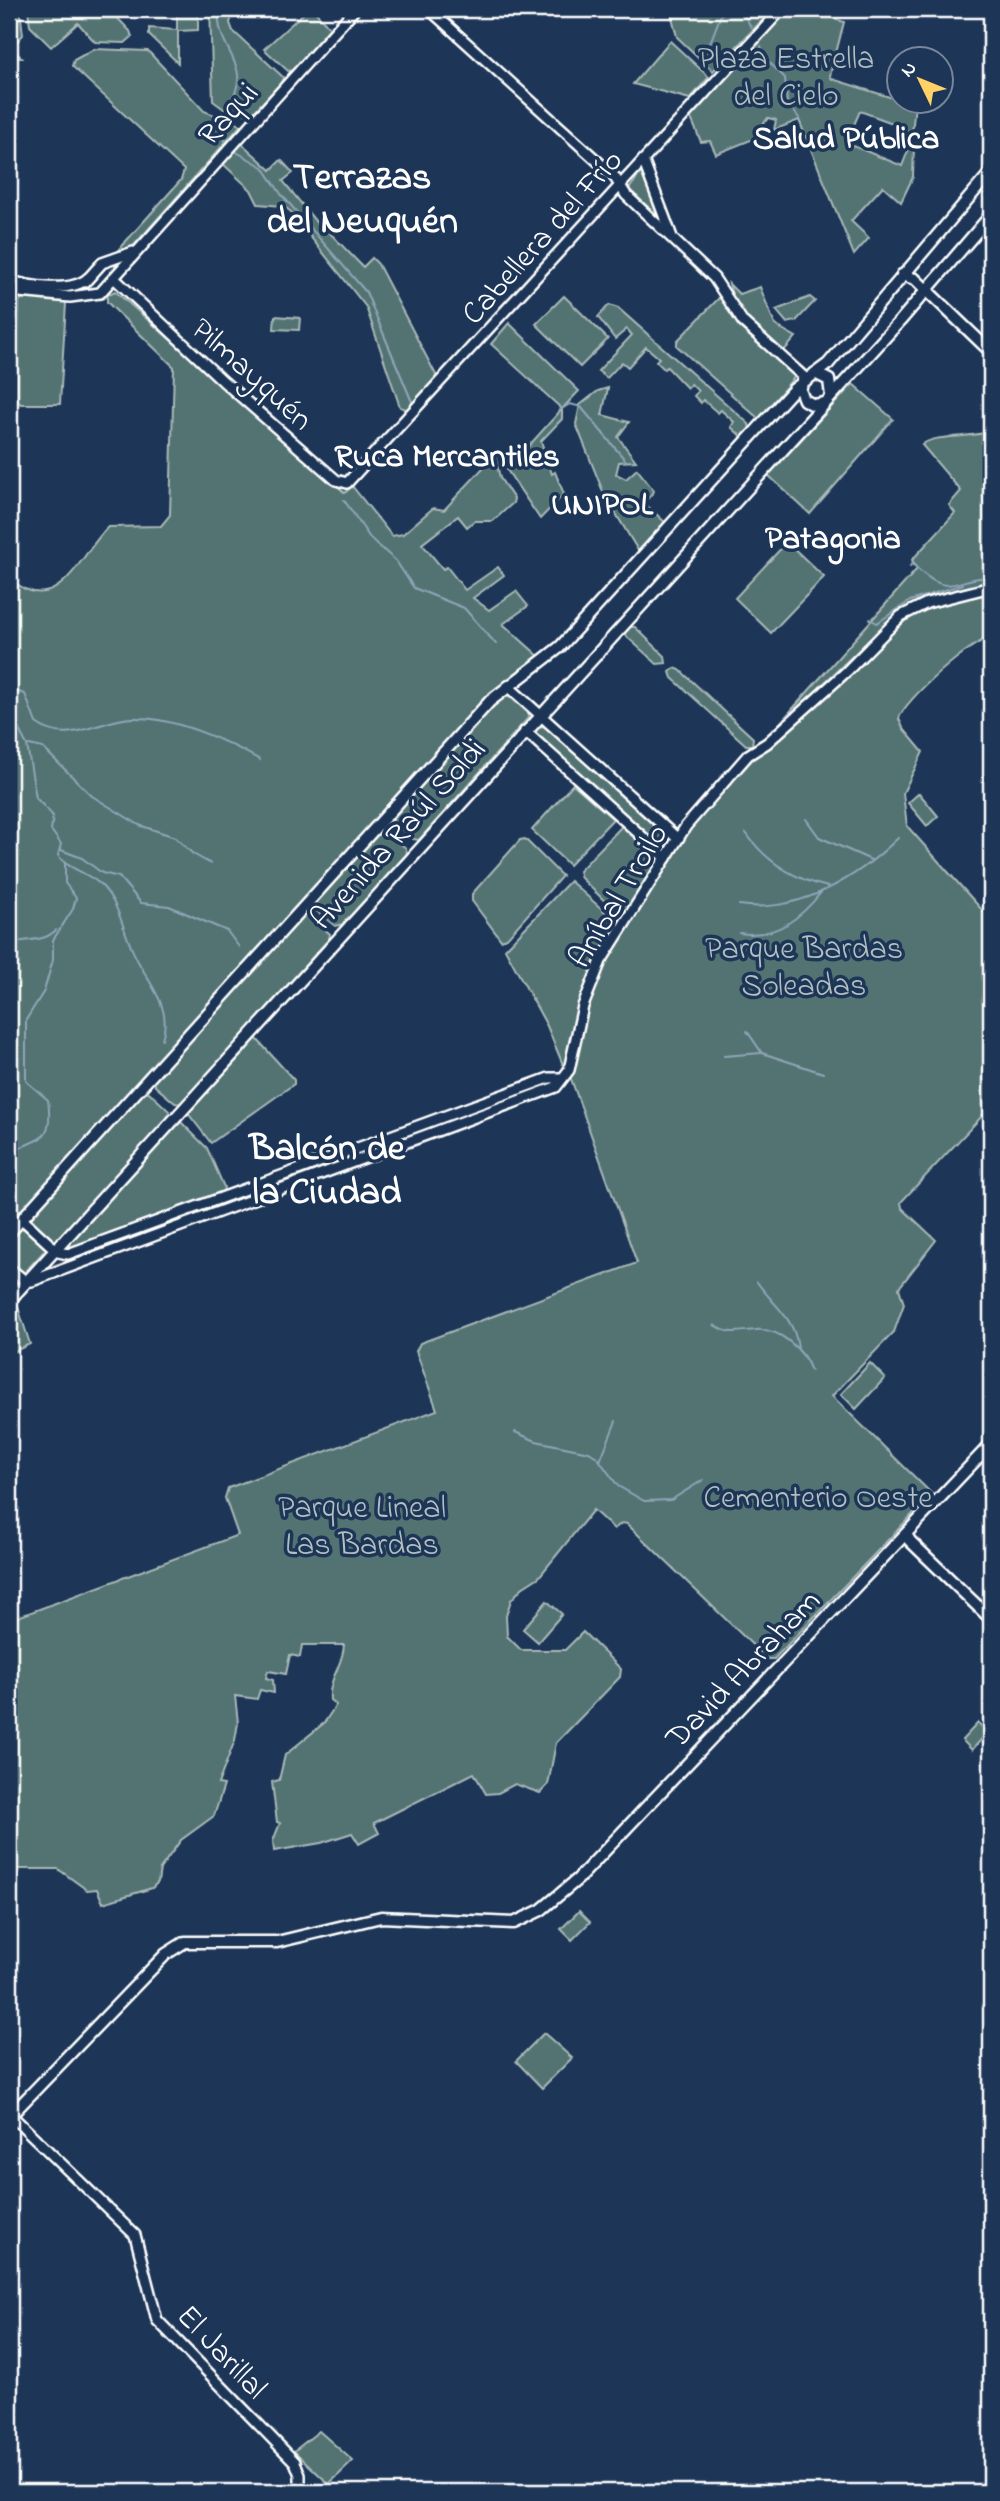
<svg xmlns="http://www.w3.org/2000/svg" width="1000" height="2501" viewBox="0 0 1000 2501" font-family="'Indie Flower',sans-serif">
  <style>
    .green { fill: #537372; stroke: #a9b9b8; stroke-width: 2 }
    .lines { fill: none; stroke-linecap: round; stroke-linejoin: round }
    .stream { stroke: #90a5b9; stroke-width: 2 }
    .tertiary-casing { stroke: #fff; stroke-width: 14 }
    .secondary-casing { stroke: #fff; stroke-width: 15 }
    .tertiary { stroke: #1d3557; stroke-width: 9 }
    .secondary { stroke: #1d3557; stroke-width: 10 }
    .labels { text-anchor: middle; stroke-width: 7; stroke-linejoin: round; paint-order: stroke }
    .park-label { font-size: 32px; fill: #b2c0c0; stroke: #1d3557 }
    .street-label { font-size: 32px; fill: #fff; stroke: #1d3557 }
    .neighbourhood-label { font-size: 33px; font-weight: bold; fill: #fff; stroke: #1d3557 }
    .district-label { font-size: 38px; font-weight: bold; fill: #fff; stroke: #1d3557 }
  </style>
  <rect width="100%" height="100%" fill="#1d3557"/>
  <filter id="ink" filterUnits="userSpaceOnUse"><feTurbulence type="fractalNoise" baseFrequency=".0143" numOctaves="2"/><feDisplacementMap in="SourceGraphic" scale="14" xChannelSelector="R" yChannelSelector="G"/><feConvolveMatrix kernelMatrix="1 2 1 2 8 2 1 2 1" color-interpolation-filters="sRGB"/></filter>
  <g filter="url(#ink)">
    <g class="green">
      <polygon points="9,9 20,9 23,35 11,48 22,58 9,58"/>
      <polygon points="28,9 109,9 130,31 132,37 125,43 95,42 78,23 51,47 30,26"/>
      <polygon points="210,9 234,9 230,23 233,31 283,77 281,83 251,115 224,109 213,101"/>
      <polygon points="308,9 313,9 330,28 293,70 288,71 264,49"/>
      <polygon points="670,9 773,9 713,71 677,37"/>
      <polygon points="788,9 830,9 828,16 844,22 830,76 832,79 915,105 912,133 898,125 860,111 846,143 902,166 911,143 914,146 913,177 901,202 883,186 851,221 869,238 854,255 799,120 774,130 776,120 768,118 763,125 766,134 716,154 710,141 701,142 690,116"/>
      <polygon points="177,14 198,14 198,30 178,31 178,63 149,35 149,28 177,30"/>
      <polygon points="670,41 709,77 690,99 633,84"/>
      <polygon points="94,49 148,51 204,111 241,125 129,251 121,253 119,249 181,180 184,170 72,66 74,60"/>
      <polygon points="240,142 271,170 281,160 293,173 283,181 320,227 324,231 326,229 363,267 372,258 378,264 436,375 436,380 409,410 400,407 366,307 290,211 283,206 258,204 251,190 221,162"/>
      <polygon points="640,174 643,174 658,216 629,189"/>
      <path d="M729,284L739,294L760,287L775,325L796,337L782,353C759,332 736,315 729,284Z"/>
      <path d="M115,291L345,493L352,486L392,536L403,534L433,508L444,510L495,455L500,478L514,499L513,503L493,521H474L467,527L458,516L422,544L443,569L447,567L465,590L498,567L504,575L473,598L489,610L516,591L528,606L503,624L542,659L489,696L9,1226V578C58,622 79,555 108,527L161,526L170,515L174,367L107,302V295Z"/>
      <polygon points="564,296 608,339 580,367 536,324"/>
      <polygon points="721,296 796,375 759,419 677,346 677,341"/>
      <polygon points="810,297 815,301 796,321 787,323 776,310"/>
      <polygon points="23,298 62,299 66,303 60,404 21,404 16,400 19,301"/>
      <polygon points="609,305 618,308 749,424 750,429 742,437 731,427 734,422 721,410 718,413 703,400 701,403 694,396 698,391 691,384 687,388 667,367 664,369 656,361 659,358 646,347 628,367 622,362 607,378 598,371 632,335 627,329 615,339 598,317"/>
      <polygon points="275,316 300,318 299,330 274,329"/>
      <polygon points="509,323 579,391 562,409 562,419 541,441 552,474 555,472 564,494 540,519 507,470 562,409 491,344"/>
      <polygon points="853,384 893,419 810,514 768,475"/>
      <polygon points="608,388 602,415 629,422 618,437 636,461 619,462 616,474 626,479 637,469 654,491 644,503 666,523 639,552 604,494 576,424 580,405 598,391"/>
      <path d="M991,431V582L924,599L899,611L764,741L917,569L912,560L955,513L949,505L961,491L922,445C932,434 970,439 991,431Z"/>
      <polygon points="787,542 824,577 771,633 735,598"/>
      <path d="M991,592V638C974,638 902,702 899,719L903,728L923,752L903,793L907,826L991,920V1112L983,1115L901,1202L902,1208L936,1240L899,1288L904,1304L894,1332L832,1396L932,1494L774,1659H767L627,1524L622,1523L614,1529L593,1510L539,1577L522,1588L511,1600L506,1616L507,1636L521,1650H565L583,1632L621,1669L620,1677L556,1743L548,1785L540,1793L515,1784L498,1793L486,1794L474,1773L374,1823L379,1833L359,1844L352,1833L321,1843L274,1851L273,1841L280,1823L277,1822L272,1782L279,1780L285,1755L324,1723L336,1705L330,1700C328,1678 343,1666 344,1645H302L300,1657L290,1655L286,1674L268,1671L266,1678L273,1680L274,1693L260,1690L257,1699L235,1696L238,1723L235,1740L218,1784L224,1785L214,1816L181,1840L160,1869L158,1882L152,1888L103,1903L97,1889L87,1890L58,1869H9V1617L10,1620L238,1535L225,1498L228,1488L437,1410L416,1351L420,1343L637,1263L570,1076L589,1001L601,972L685,834L752,760L847,676L904,620L930,608Z"/>
      <polygon points="629,627 635,627 665,656 666,663 657,664 627,637 625,631"/>
      <polygon points="675,668 680,670 753,738 752,745 746,745 672,678 670,672"/>
      <polygon points="507,694 528,713 529,717 419,840 413,839 393,822 393,815 501,695"/>
      <polygon points="538,725 545,727 668,838 671,843 668,848 660,847 534,734"/>
      <polygon points="573,784 613,819 569,865 532,830"/>
      <polygon points="919,793 938,816 927,826 908,803"/>
      <polygon points="622,826 660,861 623,913 614,910 581,878 579,871"/>
      <polygon points="381,830 406,848 407,854 343,924 335,926 315,910 314,905"/>
      <polygon points="525,839 562,876 507,938 501,940 472,901 472,894 520,840"/>
      <polygon points="570,881 611,917 615,925 594,964 581,997 568,1065 563,1065 547,1026 505,949"/>
      <polygon points="303,915 308,915 330,934 329,939 181,1104 175,1103 155,1086 155,1078"/>
      <polygon points="255,1037 294,1080 294,1084 211,1143 187,1112"/>
      <polygon points="143,1092 149,1092 169,1111 168,1117 56,1241 51,1240 30,1217"/>
      <polygon points="180,1121 207,1148 224,1187 223,1192 70,1248 69,1241"/>
      <polygon points="224,1200 228,1205 46,1271 45,1269"/>
      <polygon points="23,1226 47,1248 23,1274 9,1264 9,1239"/>
      <polygon points="14,1304 18,1307 30,1344 9,1354 9,1308"/>
      <polygon points="870,1363 885,1378 856,1409 841,1394"/>
      <polygon points="547,1601 562,1614 538,1642 523,1629"/>
      <polygon points="978,1723 988,1732 972,1750 962,1740"/>
      <polygon points="579,1911 590,1922 572,1940 561,1929"/>
      <polygon points="544,2033 572,2058 542,2088 516,2061"/>
      <polygon points="319,2431 353,2461 329,2484 294,2451"/>
    </g>
    <g class="lines">
      <g class="stream">
        <path d="M219,9C214,53 259,63 226,109"/>
        <polyline points="741,9 751,27"/>
        <polyline points="761,46 765,58 785,78 787,102 799,118"/>
        <polyline points="707,51 723,9"/>
        <polyline points="222,118 219,129 227,144"/>
        <polyline points="233,150 263,167 281,194 366,292 412,402"/>
        <polyline points="560,410 570,404 581,407 626,461"/>
        <polyline points="344,500 370,538 396,561 414,588 464,608 496,644"/>
        <path d="M910,566L912,564C949,598 947,581 987,577"/>
        <polyline points="870,619 877,623 910,601 963,584"/>
        <path d="M9,689L25,694L36,723C68,747 99,719 133,718C174,717 225,740 260,760"/>
        <path d="M9,711L27,745L36,798L53,816L51,830L61,844L58,855C65,868 90,873 102,886C119,904 122,927 132,949C144,979 174,1005 162,1039"/>
        <polyline points="29,745 43,748 92,796 139,825 175,837 193,854 211,864"/>
        <polyline points="806,819 819,837 871,860"/>
        <path d="M746,833C766,862 794,879 828,887"/>
        <polyline points="61,850 82,858 102,873 119,877 141,903 169,906 215,926 227,931 239,947"/>
        <path d="M739,905C799,914 857,878 898,838"/>
        <path d="M739,933C776,939 801,918 823,890"/>
        <path d="M9,945C25,937 42,944 56,930"/>
        <polyline points="747,1031 762,1053 823,1073"/>
        <polyline points="724,1056 761,1053"/>
        <path d="M9,1156C32,1134 55,1150 48,1100L26,1081V1020L44,991L53,960V940L73,909L76,898L65,883V863"/>
        <path d="M757,1282C773,1305 794,1317 798,1347"/>
        <path d="M714,1325C731,1336 738,1331 756,1330C780,1328 804,1350 811,1371"/>
        <polyline points="515,1432 536,1441 589,1452 597,1457 618,1486 644,1501 671,1500 703,1480"/>
        <polyline points="600,1461 616,1421"/>
      </g>
      <defs>
        <g id="tertiary">
          <polyline points="429,9 614,176 626,195 714,278 743,322 805,378"/>
          <polyline points="643,160 672,237"/>
          <polyline points="114,278 223,381 336,480 347,483 782,9"/>
          <path d="M9,280C29,287 72,293 88,278"/>
          <polyline points="85,282 102,263 133,252"/>
          <polyline points="9,291 70,297 100,293 355,9"/>
          <polyline points="508,686 678,839"/>
          <polyline points="525,731 666,858"/>
          <polyline points="22,1219 58,1252 68,1254 549,1078 562,1078"/>
          <polyline points="9,1268 24,1280 32,1281 556,1087 569,1070 583,1006 601,961 686,826 748,755 767,743 847,671 901,616 927,603 991,587"/>
          <polyline points="11,2115 135,2235 157,2320 295,2462 300,2475 300,2492"/>
        </g>
        <g id="secondary">
          <polyline points="902,275 915,279 991,352"/>
          <polyline points="815,373 829,380 831,396"/>
          <polyline points="803,381 800,390 804,400 814,405 825,403"/>
          <polyline points="9,1233 490,701 560,647 794,389 828,364 991,172"/>
          <polyline points="9,1301 900,321 991,215"/>
          <polyline points="906,1534 910,1541 991,1619"/>
          <polyline points="9,2117 166,1954 185,1942 277,1942 381,1917 514,1923 541,1910 578,1879 991,1444"/>
        </g>
      </defs>
      <use href="#tertiary" class="tertiary-casing"/>
      <use href="#secondary" class="secondary-casing"/>
      <use href="#tertiary" class="tertiary"/>
      <use href="#secondary" class="secondary"/>
    </g>
  </g>
  <g class="labels">
    <g class="park-label">
      <text x="786" y="68">Plaza Estrella<tspan x="786" dy="37">del Cielo</tspan></text>
      <text x="804" y="958">Parque Bardas<tspan x="804" dy="37">Soleadas</tspan></text>
      <text x="818" y="1507">Cementerio Oeste</text>
      <text x="362" y="1517">Parque Lineal<tspan x="362" dy="37">Las Bardas</tspan></text>
    </g>
    <g class="street-label">
      <text transform="translate(227 113) rotate(-48)" y="11">Raqui</text>
      <text transform="translate(541 236) rotate(-48)" y="11">Cabellera del Frío</text>
      <text transform="translate(253 373) rotate(42)" y="11">Pilmayquén</text>
      <text transform="translate(397 833) rotate(-48)" y="11">Avenida Raúl Soldi</text>
      <text transform="translate(617 895) rotate(-59)" y="11">Aníbal Troilo</text>
      <text transform="translate(742 1668) rotate(-46)" y="11">David Abraham</text>
      <text transform="translate(223 2351) rotate(47)" y="11">El Jarillal</text>
    </g>
    <g class="neighbourhood-label">
      <text x="846" y="148">Salud Pública</text>
      <text x="447" y="466">Ruca Mercantiles</text>
      <text x="602" y="514">UNIPOL</text>
      <text x="833" y="548">Patagonia</text>
    </g>
    <g class="district-label">
      <text x="362" y="188">Terrazas<tspan x="362" dy="44">del Neuquén</tspan></text>
      <text x="327" y="1159">Balcón de<tspan x="327" dy="44">la Ciudad</tspan></text>
    </g>
  </g>
  <rect width="1000" height="2501" fill="none" stroke="#1d3557" stroke-width="35"/>
  <rect x="18" y="18" width="965" height="2466" fill="none" stroke="#fff" stroke-width="2.5" filter="url(#ink)"/>
  <g transform="translate(920 80) rotate(313)"><circle r="33" fill="#1d3557" stroke="#77869a" stroke-width="2"/>
  <path d="M0-5L12 26L0 18L-12 26Z" fill="#ffd166"/>
  <text y="-10" font-size="19" font-weight="bold" text-anchor="middle" fill="#ffffff">N</text>
  </g>
</svg>
